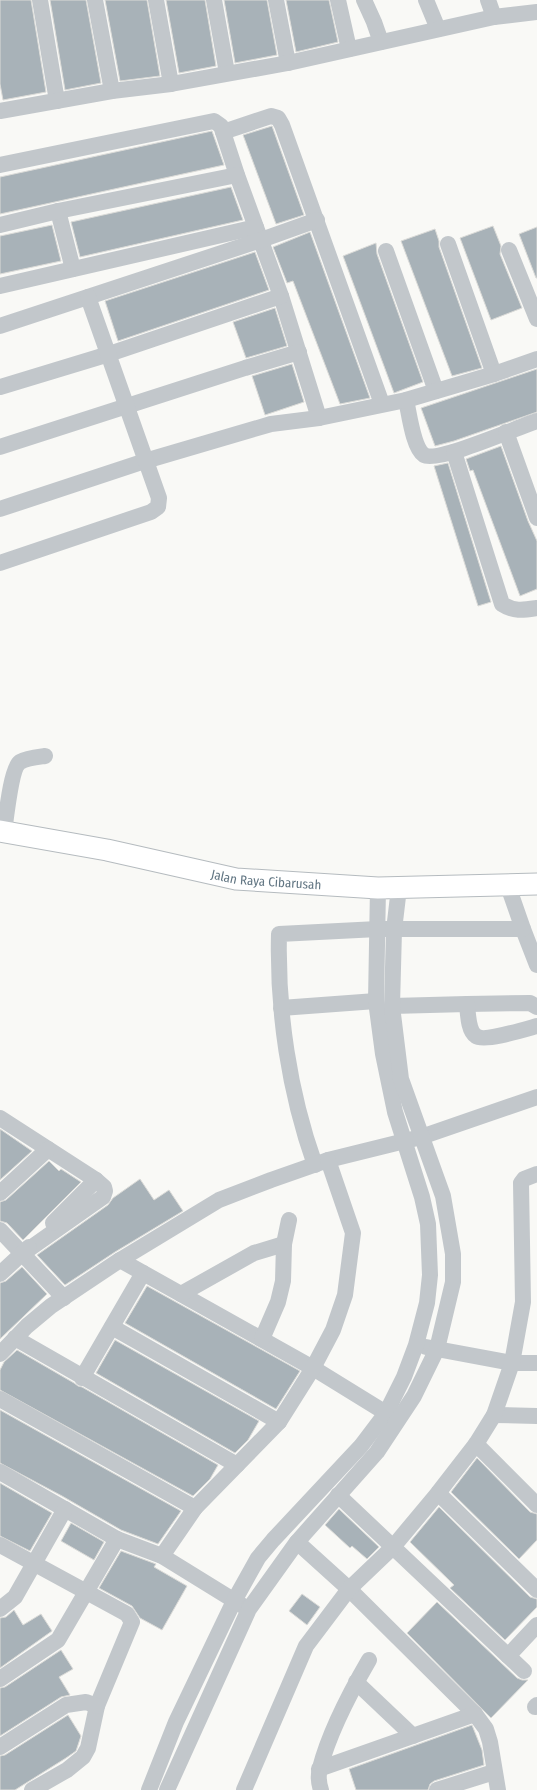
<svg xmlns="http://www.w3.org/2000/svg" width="537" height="1790" viewBox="0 0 537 1790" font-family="'Fira Sans Condensed',sans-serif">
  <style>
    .building { fill: #a8b2b8; stroke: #dbdbd8 }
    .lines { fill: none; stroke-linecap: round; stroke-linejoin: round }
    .major-casing { stroke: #b5bbbf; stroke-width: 23 }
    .minor { stroke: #c2c7cb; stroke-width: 16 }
    .major { stroke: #fff; stroke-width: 21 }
    .labels { text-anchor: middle; stroke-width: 4; stroke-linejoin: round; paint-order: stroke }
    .street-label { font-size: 13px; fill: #627683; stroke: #fff }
  </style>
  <rect width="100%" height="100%" fill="#f9f9f6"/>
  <g class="building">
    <polygon points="0,0 31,0 46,92 3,100 0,84"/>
    <polygon points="50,0 86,0 101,83 65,90"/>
    <polygon points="105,0 147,0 160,76 120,81"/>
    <polygon points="166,0 205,0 216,66 179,73"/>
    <polygon points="224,0 267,0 277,55 235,63"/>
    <polygon points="286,0 329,0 338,42 296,52"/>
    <polygon points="272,126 304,215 276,224 243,135"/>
    <polygon points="212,131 224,165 0,214 0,177"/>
    <polygon points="231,187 243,220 80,257 71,222"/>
    <polygon points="52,225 61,261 0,274 0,236"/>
    <polygon points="493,226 501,246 500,254 522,308 491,320 460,238"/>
    <polygon points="537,227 537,278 536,278 519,234"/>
    <polygon points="435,229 439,241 439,247 482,368 452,376 401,241"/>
    <polygon points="310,232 370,398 340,404 293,281 287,283 273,247"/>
    <polygon points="376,243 377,254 423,382 394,393 343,256"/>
    <polygon points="255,252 269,290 118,341 105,301"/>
    <polygon points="275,308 287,346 246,358 233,322"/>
    <polygon points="292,364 304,402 265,415 252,376"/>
    <polygon points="537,369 537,412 454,441 435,446 421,408"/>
    <polygon points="501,446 528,521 537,541 537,589 520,596 473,470 470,471 466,459"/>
    <polygon points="448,463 491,602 478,606 434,466"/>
    <polygon points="0,1129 32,1151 0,1180"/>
    <polygon points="49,1161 59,1171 61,1169 81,1182 23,1240 7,1223 0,1221 0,1202 6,1200"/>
    <polygon points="140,1179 154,1200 169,1190 183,1211 115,1252 65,1285 37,1255 108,1205 113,1198"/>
    <polygon points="22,1267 47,1294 0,1339 0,1283 6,1281"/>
    <polygon points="147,1286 300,1371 276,1409 125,1323"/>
    <polygon points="115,1340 259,1421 248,1440 235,1453 96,1373"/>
    <polygon points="17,1350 74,1383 78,1386 82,1387 218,1465 210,1479 193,1496 0,1390 0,1370 4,1362"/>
    <polygon points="0,1410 181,1511 158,1544 121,1530 62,1496 0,1463"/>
    <polygon points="477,1458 530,1512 537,1514 537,1540 519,1559 451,1492"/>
    <polygon points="0,1483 52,1513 30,1551 0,1536"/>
    <polygon points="439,1507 530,1597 537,1599 537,1607 505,1640 450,1588 454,1585 410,1542"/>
    <polygon points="339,1509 379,1547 367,1559 352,1546 350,1548 325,1525"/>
    <polygon points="71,1523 104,1542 94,1560 61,1541"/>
    <polygon points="121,1551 156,1564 154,1567 187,1586 162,1630 140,1618 132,1606 99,1588"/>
    <polygon points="302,1594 320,1607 307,1625 289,1611"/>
    <polygon points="437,1602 517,1678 522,1680 528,1680 491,1718 407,1633"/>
    <polygon points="14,1610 23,1625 41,1614 52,1631 0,1668 0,1618 6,1617"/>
    <polygon points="61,1650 73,1669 59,1677 70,1695 61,1697 0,1736 0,1688 5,1687"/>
    <polygon points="68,1715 81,1736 76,1751 66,1758 15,1790 0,1790 0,1756 5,1755"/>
    <polygon points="472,1725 482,1750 484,1765 434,1781 430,1784 428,1790 356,1790 349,1769"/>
  </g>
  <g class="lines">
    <defs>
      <g id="major">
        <path id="s1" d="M0,831L107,850L236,879L378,888L537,884"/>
      </g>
    </defs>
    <use href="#major" class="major-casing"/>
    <g class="minor">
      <polyline points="40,0 57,101"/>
      <polyline points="95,0 112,91"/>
      <polyline points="156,0 171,84"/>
      <polyline points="214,0 227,73"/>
      <polyline points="276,0 288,63"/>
      <polyline points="338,0 349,49"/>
      <polyline points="364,0 374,22 381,42"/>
      <polyline points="426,0 438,29"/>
      <polyline points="488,0 494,17"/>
      <polyline points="0,111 112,91 171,84 288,63 494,17 537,12"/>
      <polyline points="223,132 271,116 278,118 282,125 382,404"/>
      <polyline points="0,165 214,121 221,126 237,175 281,296 319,418"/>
      <polyline points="58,211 73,269"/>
      <polyline points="0,225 58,211 237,175"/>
      <polyline points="448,244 494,374"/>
      <polyline points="509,250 537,319"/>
      <polyline points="386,251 436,391"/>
      <polyline points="0,286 256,227"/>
      <polyline points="0,326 261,240 317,220"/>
      <polyline points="0,387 109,354 281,296"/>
      <path d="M406,400C409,412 413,448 424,455C438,463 518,427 537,421"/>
      <polyline points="506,432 537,518"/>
      <polyline points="0,447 245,368 299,352"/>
      <path d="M454,452L502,604C514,612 524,610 537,608"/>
      <polyline points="0,509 145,461 271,424 319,418 406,400 494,374 537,359"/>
      <polyline points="0,563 151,512 158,507 159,498 88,297"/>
      <path d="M4,832C6,819 11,768 20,762C27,758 38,757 45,756"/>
      <polyline points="508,886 523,929 537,965"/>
      <polyline points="467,1004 530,1003 537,1007"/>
      <path d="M392,1006L467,1004C468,1013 468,1031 476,1036C484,1042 526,1029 537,1026"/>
      <polyline points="281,1008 376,1001"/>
      <polyline points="0,1118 96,1180 104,1187 105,1191 103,1197 22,1254"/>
      <path d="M315,1165C289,1092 277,1011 279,934L378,929H523"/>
      <polyline points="0,1193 48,1149"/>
      <polyline points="53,1223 96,1180"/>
      <polyline points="0,1230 64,1298"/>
      <polyline points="120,1260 313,1368 386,1413"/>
      <polyline points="0,1274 29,1247"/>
      <polyline points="181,1294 254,1253 284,1244"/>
      <polyline points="112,1327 279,1422"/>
      <polyline points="15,1338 237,1465"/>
      <polyline points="262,1339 278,1302 283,1281 284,1244 289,1220"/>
      <polyline points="426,1347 512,1363 537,1363"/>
      <polyline points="0,1354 27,1326 51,1306 120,1260 219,1200 271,1180 328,1160 421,1137 537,1097"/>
      <polyline points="82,1378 143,1273"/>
      <polyline points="0,1399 195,1508"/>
      <polyline points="494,1415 537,1416"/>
      <polyline points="476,1444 537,1505"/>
      <polyline points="0,1472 117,1539 162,1556 243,1606"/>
      <polyline points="438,1493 537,1590"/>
      <polyline points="338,1495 524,1671"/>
      <polyline points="297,1542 349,1589 475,1714 486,1729 490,1742 498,1790"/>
      <polyline points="0,1545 127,1614 132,1622 97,1706 88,1748 83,1757 67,1770 32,1790"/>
      <polyline points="162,1556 195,1508 279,1422 313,1368 333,1330 345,1295 353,1233 328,1160"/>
      <polyline points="0,1609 15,1597 65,1509"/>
      <polyline points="508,1656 537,1625"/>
      <polyline points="0,1679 58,1640 117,1539"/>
      <polyline points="356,1682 413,1736"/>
      <polyline points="535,1707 537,1705"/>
      <polyline points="0,1747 66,1705 86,1702 97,1706"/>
      <polyline points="319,1769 475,1714"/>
      <polyline points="149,1790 176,1722 234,1601 258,1558 273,1540 361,1446 386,1413 404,1377 416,1345 427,1303 430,1275 428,1224 422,1197 395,1112 383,1054 376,1001 378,888"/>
      <polyline points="167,1790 249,1609 297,1542 377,1452 414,1396 437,1349 453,1282 453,1254 443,1196 401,1079 392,1006 394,930 399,888"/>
      <polyline points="244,1790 306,1646 349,1589 393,1547 438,1493 476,1444 494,1415 512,1363 523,1302 521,1183 524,1179 537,1174"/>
      <path d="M321,1790C319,1784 318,1775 320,1768C329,1733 351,1691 369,1660"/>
      <polyline points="437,1790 494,1772"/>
    </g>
    <use href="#major" class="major"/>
  </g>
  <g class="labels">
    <g class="street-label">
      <text dy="5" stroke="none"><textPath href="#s1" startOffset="271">Jalan Raya Cibarusah</textPath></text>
    </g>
  </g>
</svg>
